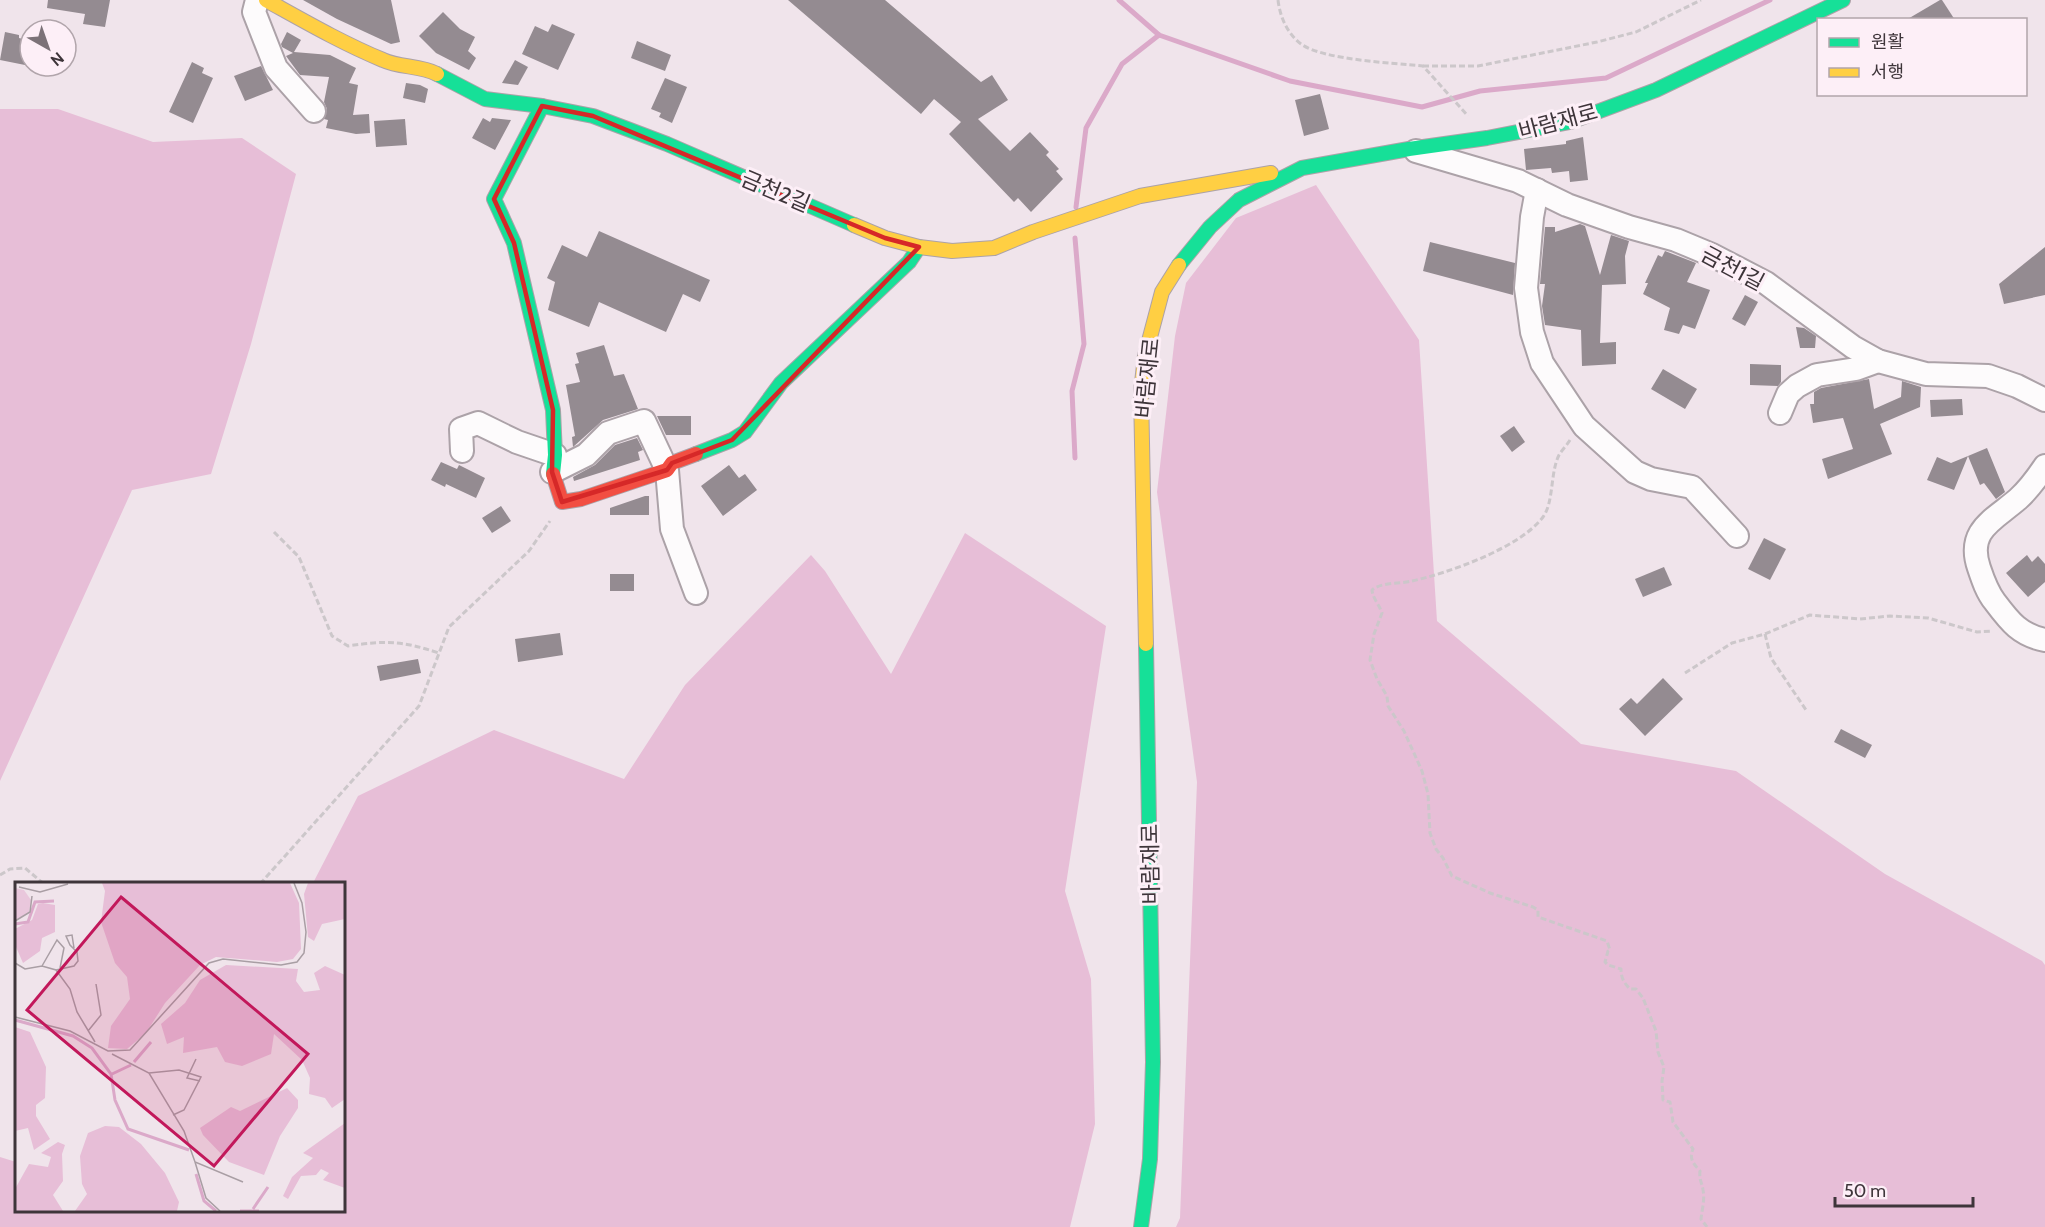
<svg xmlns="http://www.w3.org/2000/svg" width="2045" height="1227" viewBox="0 0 2045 1227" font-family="Cabin,'Noto Sans KR',sans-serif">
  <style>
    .forest { fill: #e7bed7 }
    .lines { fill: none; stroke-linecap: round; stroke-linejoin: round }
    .stream { stroke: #dba9c9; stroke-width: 5 }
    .building { fill: #948b91 }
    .street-casing { stroke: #aca2a8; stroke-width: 26 }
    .fast-casing { stroke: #aca2a8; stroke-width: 16 }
    .slow-casing { stroke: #aca2a8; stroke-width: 16 }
    .jam-casing { stroke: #aca2a8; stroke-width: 16 }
    .path { stroke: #ccc7ca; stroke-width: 3; stroke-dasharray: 6 3; stroke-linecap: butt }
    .street { stroke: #fdfbfc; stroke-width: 22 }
    .fast { stroke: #16e098; stroke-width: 14 }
    .slow { stroke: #ffcf43; stroke-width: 14 }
    .jam { stroke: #f24e42; stroke-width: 14 }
    .marked { fill: none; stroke: #d62828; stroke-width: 4.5; stroke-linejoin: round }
    .labels { text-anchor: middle; stroke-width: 6; stroke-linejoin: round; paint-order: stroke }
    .street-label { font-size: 22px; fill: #3e353a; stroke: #fdeff7 }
    .inset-river { fill: none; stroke: #dba9c9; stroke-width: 3 }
    .inset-road { fill: none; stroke: #a99ea4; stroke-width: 1.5 }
    .view { fill: #c2185b; fill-opacity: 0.15; stroke: #c2185b; stroke-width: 3 }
    .inset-edge { fill: none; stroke: #3e353a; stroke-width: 3 }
  </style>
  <rect width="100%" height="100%" fill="#f0e4eb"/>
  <g class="forest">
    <polygon points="0,109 58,109 153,142 242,138 296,174 251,344 211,474 132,490 0,781"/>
    <polygon points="1316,185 1419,340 1437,621 1581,744 1736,771 1885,874 2042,961 2045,965 2045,1227 1176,1227 1180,1218 1197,782 1157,492 1175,336 1186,283 1236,218"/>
    <polygon points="965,533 1106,626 1065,891 1091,979 1095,1124 1070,1227 0,1227 0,1157 16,1162 16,1210 344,1210 344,884 313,883 358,796 494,730 624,779 685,685 811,555 825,571 891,674"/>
  </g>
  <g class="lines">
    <g class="stream">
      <polyline points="1119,0 1159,35 1290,81 1422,107 1480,91 1606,78 1770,0"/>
      <polyline points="1076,207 1086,128 1122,64 1159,35"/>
      <polyline points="1075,238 1084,344 1072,391 1075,458"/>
    </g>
  </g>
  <g class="building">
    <polygon points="48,0 110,0 105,27 83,24 85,14 47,8"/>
    <polygon points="303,0 391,0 400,42 391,44 337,19"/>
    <polygon points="788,0 885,0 981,82 992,75 1008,100 978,119 1010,151 1030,132 1049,152 1046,155 1059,169 1056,171 1063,179 1031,212 1018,198 1014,202 949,134 961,122 934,99 921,114"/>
    <polygon points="1940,0 1942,0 1955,20 1906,20"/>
    <polygon points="443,12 460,29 475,37 468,51 476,58 469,70 436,53 419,36"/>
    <polygon points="552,24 575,34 558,70 522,54 535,26 548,32"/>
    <polygon points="5,32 19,35 19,38 30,41 30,66 0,60"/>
    <polygon points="287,32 301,40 294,52 330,55 356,68 349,83 358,85 353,115 369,114 370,133 356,134 326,128 328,120 324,119 327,109 324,102 329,77 300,75 286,56 293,53 282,47 281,44"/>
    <polygon points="637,41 671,55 665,71 631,58"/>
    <polygon points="515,60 528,67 518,85 502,83"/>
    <polygon points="192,62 204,68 202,73 213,78 193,123 169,112"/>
    <polygon points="261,66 273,90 245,101 234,76"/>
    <polygon points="665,78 687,87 672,123 659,117 661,113 651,109"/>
    <polygon points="406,83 420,85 428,89 425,103 403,98"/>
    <polygon points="1320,94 1329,129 1304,136 1295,100"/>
    <polygon points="483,118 490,122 492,118 511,120 495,150 472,138"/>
    <polygon points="405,119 407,145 376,147 374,121"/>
    <polygon points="1583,137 1588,180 1570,182 1569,171 1552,173 1551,168 1526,170 1524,149 1566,144 1566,141"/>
    <polygon points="1580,224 1585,226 1600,275 1611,235 1629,241 1625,256 1626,284 1602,285 1600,343 1616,342 1616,364 1582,366 1581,330 1545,325 1542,306 1545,284 1540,284 1545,227 1555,227 1555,232"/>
    <polygon points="599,231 710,280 700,302 683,294 666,332 599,302 589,327 548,310 555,282 547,278 562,245 587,257"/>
    <polygon points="1430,242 1515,263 1513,295 1423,271"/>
    <polygon points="2045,247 2045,295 2004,304 1999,284"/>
    <polygon points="1665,251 1696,263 1687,282 1710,290 1695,329 1683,325 1679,334 1664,330 1670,308 1643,294 1648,283 1645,283 1658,255 1662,257"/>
    <polygon points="1745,295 1758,302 1745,326 1732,319"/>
    <polygon points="1796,327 1804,328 1816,336 1815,348 1800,348"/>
    <polygon points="604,345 614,376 624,374 638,409 603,420 573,447 572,437 575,436 566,385 580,382 575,364 579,363 576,353"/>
    <polygon points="1750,364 1781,365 1781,382 1778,386 1750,385"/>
    <polygon points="1663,369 1697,389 1685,409 1651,389"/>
    <polygon points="1869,379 1874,409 1901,397 1902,381 1921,387 1920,407 1880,424 1892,454 1828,479 1822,459 1853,449 1843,418 1813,423 1810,404 1814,404 1814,392 1821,388"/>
    <polygon points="1962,399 1963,415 1931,417 1930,400"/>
    <polygon points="657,416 691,416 691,435 666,435"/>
    <polygon points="1514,426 1525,442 1512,452 1500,436"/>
    <polygon points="637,438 643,450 638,452 640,460 574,481 573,477 595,465 615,445"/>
    <polygon points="1987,448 2005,492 1996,499 1984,483 1980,485 1968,456"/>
    <polygon points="1968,456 1954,490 1927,480 1937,457 1951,463"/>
    <polygon points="441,462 457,469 459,465 485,478 476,498 446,484 445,487 431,480"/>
    <polygon points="729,465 739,478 745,474 757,490 723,516 701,486"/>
    <polygon points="645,496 649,496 649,515 610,515 610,508"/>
    <polygon points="501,506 511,521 492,533 482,518"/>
    <polygon points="1764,538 1786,549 1770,580 1748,569"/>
    <polygon points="2027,555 2032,562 2038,556 2045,564 2045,582 2028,597 2006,573"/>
    <polygon points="1664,567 1672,585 1643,597 1635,579"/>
    <rect x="610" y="574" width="24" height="17"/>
    <polygon points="560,633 563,655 518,662 515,639"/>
    <polygon points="418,659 421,673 380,681 377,666"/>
    <polygon points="1663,678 1683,699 1645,736 1619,709 1631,698 1637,704"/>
    <polygon points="1841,729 1872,745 1865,758 1834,742"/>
  </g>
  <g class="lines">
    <defs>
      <g id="street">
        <polyline points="257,0 254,12 276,68 314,111"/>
        <polyline points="1416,151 1518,181 1567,205 1629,227 1676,240 1712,255 1766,283 1853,347 1878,361 1926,374 1988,376 2017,386 2045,400"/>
        <polyline points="1537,190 1532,217 1526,288 1532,332 1542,363 1584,426 1635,472 1651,479 1692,487 1737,536"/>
        <polyline points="1780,413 1788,394 1797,386 1817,375 1856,369 1878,361"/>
        <polyline points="462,451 461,429 478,423 517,442 555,455"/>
        <path d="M2045,466C2037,478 2029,489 2018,499C1994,520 1966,530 1979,568C1983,580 1987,592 1995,602C2010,622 2020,635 2045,640"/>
        <polyline points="552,472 586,455 608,433 644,421 667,470 672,529 696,593"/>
      </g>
      <g id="fast">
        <polyline points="437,74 485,99 542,106 593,116 667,144 854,225"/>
        <polyline points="542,106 494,199 514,243 553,410 555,455 553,474"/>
        <polyline points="1179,265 1210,227 1239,200 1302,168 1409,149 1487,138 1570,122 1656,90 1843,0"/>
        <polyline points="696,454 732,440 745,432 781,383 909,262 919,247"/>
        <polyline points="1141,1227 1150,1159 1153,1062 1146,644"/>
      </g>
      <g id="slow">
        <path d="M266,0C304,21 342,43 383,60C400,68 420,65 437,74"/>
        <polyline points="854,225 885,238 919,247 952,251 994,248 1033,232 1140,196 1271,173"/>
        <polyline points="1146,644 1141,392 1145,356 1162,292 1179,265"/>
      </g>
      <polyline id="jam" points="553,474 562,502 581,499 667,470 672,463 696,454"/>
    </defs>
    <use href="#street" class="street-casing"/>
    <use href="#fast" class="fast-casing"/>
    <use href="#slow" class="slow-casing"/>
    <use href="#jam" class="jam-casing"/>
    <g class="path">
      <path d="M1278,0C1280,17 1287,33 1301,44C1323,60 1394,63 1423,66L1468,116"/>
      <polyline points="1423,66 1478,66 1597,42 1636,32 1701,0"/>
      <path d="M1570,440C1567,445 1562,450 1559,455C1550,473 1554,502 1543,517C1520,548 1448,573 1412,581C1400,584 1381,582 1372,590C1373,599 1379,604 1382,613L1374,634L1370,660L1377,679L1387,696L1388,706L1404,731L1422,771L1428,794L1430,833L1436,849L1443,858L1452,876L1490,893L1533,907L1538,910V917L1607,941L1610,950L1608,951L1605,962L1608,965L1621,969C1621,978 1624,983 1630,989H1636L1643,998L1656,1031L1658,1052L1664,1067L1662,1081L1663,1100L1670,1102L1673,1122L1693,1149C1689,1159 1693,1163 1700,1171C1699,1181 1702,1182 1703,1190C1705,1199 1702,1210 1701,1219L1707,1227"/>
      <path d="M274,532L299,557L332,636L348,646C387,640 402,641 439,653"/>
      <polyline points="1765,634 1771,658 1806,710"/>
      <polyline points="1685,673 1732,643 1765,634 1810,615 1860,619 1890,616 1928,618 1977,632 1992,631"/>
      <polyline points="0,875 10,869 25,868 44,884"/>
      <polyline points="260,884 419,706 449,627 529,551 550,521"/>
    </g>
    <use href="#street" class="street"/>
    <use href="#fast" class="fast"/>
    <use href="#slow" class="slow"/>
    <use href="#jam" class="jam"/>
  </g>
  <path class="marked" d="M542,106L593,116L885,238L919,247L732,440L672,463L667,470L562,502L552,472L553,410L514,243L494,199Z"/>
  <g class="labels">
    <g class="street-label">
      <text transform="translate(1558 121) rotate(-15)" y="8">바람재로</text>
      <text transform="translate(776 191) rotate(23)" y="8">금천2길</text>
      <text transform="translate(1733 268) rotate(28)" y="8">금천1길</text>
      <text transform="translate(1147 378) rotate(-84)" y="8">바람재로</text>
      <text transform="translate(1150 864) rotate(-91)" y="8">바람재로</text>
    </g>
  </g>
  <g transform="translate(15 882)">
    <rect width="330" height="330" fill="#f0e4eb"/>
    <path d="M0,6L9,8L16,18L14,31L0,38Z" fill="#e9c7dc"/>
    <path d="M87,1H275L284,21L286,67L278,77L262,80L201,75L185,83L150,121L131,151L112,167L93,166L96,144L115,117L112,95L100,81L86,40L90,9ZM293,1H330V37L307,42L299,59L293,55L289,12ZM28,21L40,23V50L27,56L25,69L8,81L1,65L0,47L17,38L23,22ZM211,83L283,87L281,99L289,110L305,108L299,91L310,84L330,93V217L317,226L310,216L294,212L295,196L287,178L259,152L256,172L227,184L210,180L202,165L168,171L169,155L152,162L146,142L170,121L185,98ZM0,145L15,150L31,185L30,216L21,223V234L35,257L19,268L13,246L0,249ZM272,206L283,218V226L265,254L249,293L214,280L188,253L185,246L216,225L225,229ZM330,241V306L308,298L314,291L306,287L301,293L286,294L273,317L268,314L277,295L298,276L288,271ZM90,244L104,245L126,262L150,291L164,320L162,329H60L72,312L67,302L65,274L73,251ZM43,260L50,263L47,272L48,299L38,313L48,329H0V307L14,282L33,285L36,275L26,271Z" fill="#e7bed7"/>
    <path class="inset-river" d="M0,42L13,40L20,20L39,19M0,138L58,154L77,166L96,192L100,218L113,247L174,268M119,180L136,160M97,192L116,183M181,292L189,319L201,329M238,327L253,305M225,329H244"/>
    <path class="inset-road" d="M4,5L25,10L53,2M0,39L15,30L17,14M0,81L10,87L27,84L41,88L55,107L62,130L80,160M27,84L42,58L49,66L45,86M41,88L59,84L63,79L62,70L55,63L51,54L57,53L59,66M0,135L55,149L93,169L115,168L194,81L208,77L266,83L282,80L289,71L291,50L287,21L279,1M73,149L86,133L81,102M97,172L134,191L169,249L180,280L228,300M181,177L172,196L185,199M134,191L164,188L186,195L169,228L158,233M180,280L191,316L205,329"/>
    <path class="view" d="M106,15L293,172L199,284L12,128Z"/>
    <rect width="330" height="330" class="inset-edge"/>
  </g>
  <rect x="1817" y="18" width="210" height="78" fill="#fdeff7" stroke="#b1a5ab" stroke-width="1.5"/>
  <rect x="1829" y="38" width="30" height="9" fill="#16e098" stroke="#b1a5ab" stroke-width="1.5"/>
  <text x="1871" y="48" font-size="18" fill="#3e353a">원활</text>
  <rect x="1829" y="68" width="30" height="9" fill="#ffcf43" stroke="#b1a5ab" stroke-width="1.5"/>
  <text x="1871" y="78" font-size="18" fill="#3e353a">서행</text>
  <g transform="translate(48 48) rotate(140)"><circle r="28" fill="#fdeff7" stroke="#b1a5ab" stroke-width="1.5"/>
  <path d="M0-4.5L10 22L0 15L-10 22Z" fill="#7c7278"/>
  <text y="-9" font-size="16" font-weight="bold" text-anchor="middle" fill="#3e353a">N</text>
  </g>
  <path d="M1835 1197v9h138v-9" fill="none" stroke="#3e353a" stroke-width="3"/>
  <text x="1844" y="1197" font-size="18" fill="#3e353a" stroke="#fdeff7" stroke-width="4.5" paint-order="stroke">50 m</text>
</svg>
